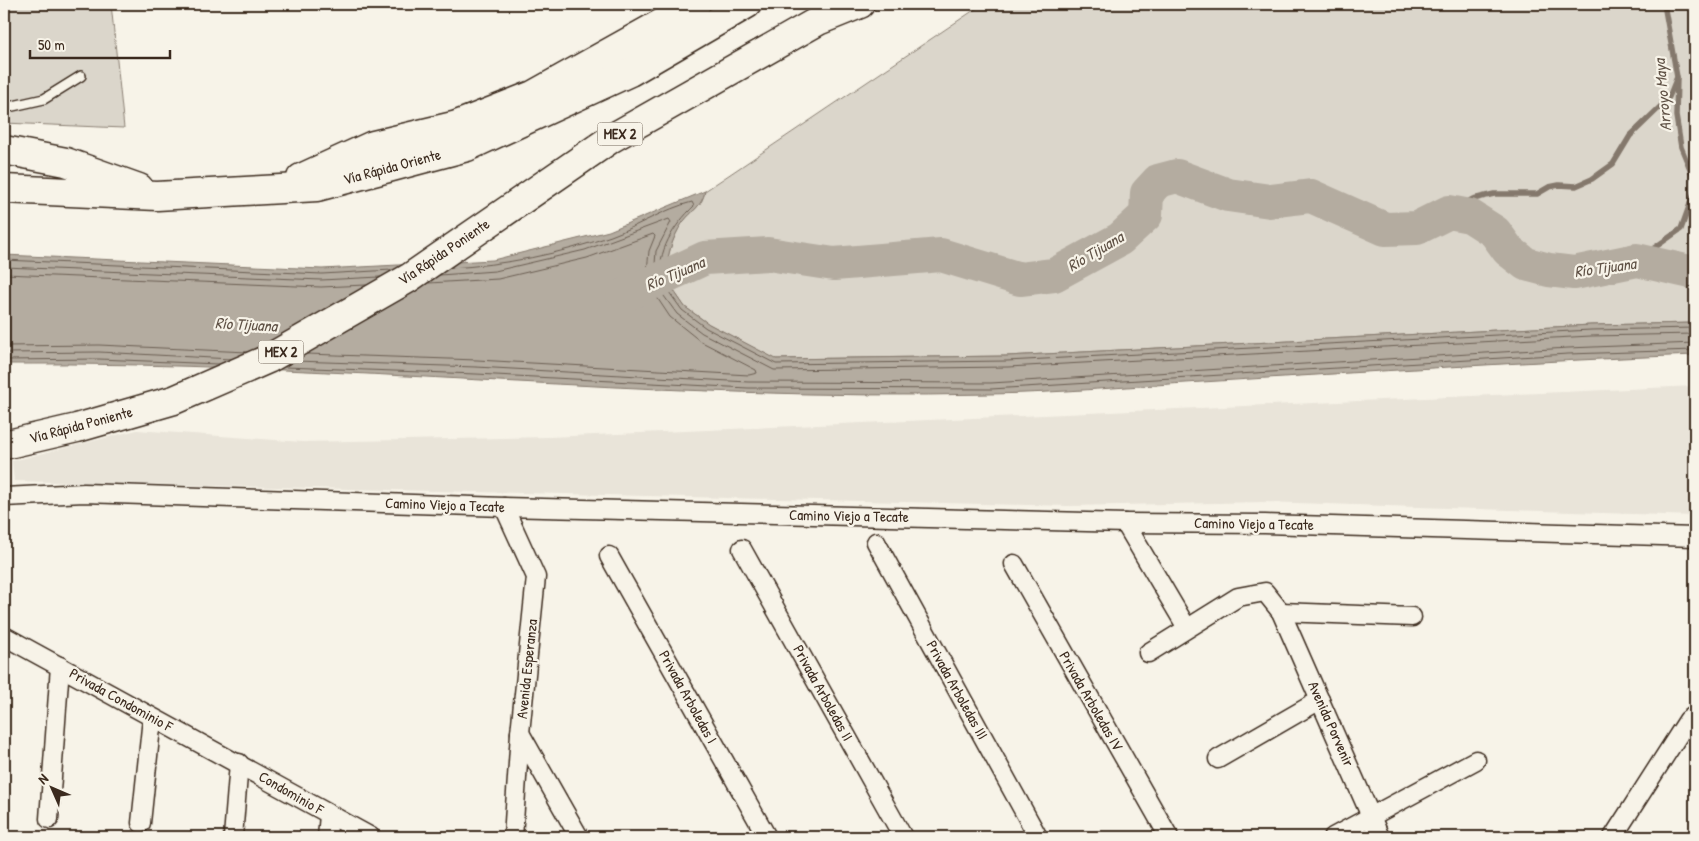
<svg xmlns="http://www.w3.org/2000/svg" width="1699" height="841" viewBox="0 0 1699 841" font-family="'Patrick Hand',sans-serif">
  <style>
    .built { fill: #e9e4d9 }
    .green { fill: #dbd6cb; stroke: #8b8074 }
    .water { fill: #b4aca0; stroke: #84786c }
    .lines { fill: none; stroke-linecap: round; stroke-linejoin: round }
    .shore { stroke: #6b5e52; stroke-width: 1 }
    .stream { stroke: #84786c; stroke-width: 5.5 }
    .river { stroke: #b4aca0; stroke-width: 34 }
    .service-casing { stroke: #3b2a1e; stroke-width: 12 }
    .minor-casing { stroke: #3b2a1e; stroke-width: 21 }
    .trunk-casing { stroke: #3b2a1e; stroke-width: 31 }
    .service { stroke: #f7f3e8; stroke-width: 9 }
    .minor { stroke: #f7f3e8; stroke-width: 18 }
    .trunk { stroke: #f7f3e8; stroke-width: 28 }
    .labels { text-anchor: middle; stroke-width: 4.5; stroke-linejoin: round; paint-order: stroke }
    .shield { fill: #f7f3e8; stroke: #73665b; stroke-width: 1 }
    .shield-label { font-size: 14px; font-weight: bold; fill: #3b2a1e }
    .street-label { font-size: 15px; fill: #3b2a1e; stroke: #f7f3e8 }
    .water-label { font-size: 16px; font-style: italic; fill: #5f5145; stroke: #f7f3e8 }
  </style>
  <rect width="100%" height="100%" fill="#f7f3e8"/>
  <filter id="ink" filterUnits="userSpaceOnUse"><feTurbulence type="fractalNoise" baseFrequency=".02" numOctaves="2"/><feDisplacementMap in="SourceGraphic" scale="10" xChannelSelector="R" yChannelSelector="G"/><feConvolveMatrix kernelMatrix="1 2 1 2 8 2 1 2 1" color-interpolation-filters="sRGB"/></filter>
  <g filter="url(#ink)">
    <polygon class="built" points="1695,386 1695,516 1265,502 1069,506 14,481 12,461 137,430 302,442 549,437"/>
    <g class="green">
      <polygon points="4,4 111,4 124,128 4,123"/>
      <path d="M983,4H1695V323L1591,325L1007,356L775,359L709,324L685,307L665,278C667,258 671,239 683,222C692,210 702,207 705,191Z"/>
    </g>
    <path class="water" d="M705,191C702,207 692,210 683,222C671,239 667,258 665,278L685,307L709,324L776,359L1007,356L1591,325L1695,323V355C1531,361 1367,372 1202,382C1132,386 1061,393 990,394C661,402 333,361 4,364V255L322,269L493,260L609,231Z"/>
    <g class="lines">
      <g class="shore">
        <polyline points="4,260 322,274 392,270"/>
        <polyline points="4,267 321,280 380,277"/>
        <path d="M450,268C504,265 560,254 611,236C638,226 664,209 692,202L694,206C674,225 656,252 661,281L682,310L706,328L776,364L1007,361L1591,330L1695,328"/>
        <polyline points="4,274 321,287 366,285"/>
        <polyline points="440,275 495,271 585,250 669,219 671,222 656,251 654,277 656,285 677,314 702,333 774,370 1008,367 1591,336 1695,334"/>
        <polyline points="4,346 99,345 247,352"/>
        <polyline points="4,353 99,352 231,359"/>
        <polyline points="307,354 477,360 749,375 757,373 756,370 700,341 670,317 646,281 649,251 655,236 653,234 587,258 498,279 429,283"/>
        <polyline points="4,360 99,359 218,364"/>
        <polyline points="295,361 476,367 748,382 991,383 1568,348 1695,343"/>
        <polyline points="285,367 476,374 748,388 991,389 1568,354 1695,350"/>
      </g>
      <g class="stream">
        <polyline points="1664,4 1677,77 1676,116 1681,147 1695,181"/>
        <polyline points="1449,212 1473,199 1494,194 1537,194 1549,187 1559,185 1576,186 1592,179 1613,164 1630,136 1660,107 1669,97 1677,77"/>
        <polyline points="1637,260 1681,229 1695,190"/>
      </g>
      <polyline class="river" points="623,296 705,258 768,254 834,264 941,255 1020,279 1054,275 1120,239 1146,215 1147,193 1158,181 1177,176 1228,195 1270,201 1311,196 1385,229 1417,228 1449,212 1470,216 1495,232 1508,250 1526,264 1549,270 1574,273 1637,260 1695,273"/>
      <defs>
        <polyline id="service" points="4,108 44,99 81,76"/>
        <g id="minor">
          <polyline points="4,497 84,493 504,507 1125,523 1265,524 1695,537"/>
          <polyline points="504,507 536,577 520,733 513,837"/>
          <polyline points="1125,523 1187,628"/>
          <polyline points="876,542 1038,837"/>
          <polyline points="742,549 903,837"/>
          <polyline points="609,556 767,837"/>
          <polyline points="1014,564 1169,837"/>
          <polyline points="1281,612 1412,617"/>
          <polyline points="4,636 371,837"/>
          <polyline points="1148,653 1238,597 1265,592 1281,612 1380,837"/>
          <polyline points="520,733 579,837"/>
          <polyline points="1218,759 1320,700"/>
          <polyline points="49,819 60,666"/>
          <polyline points="141,823 152,718"/>
          <polyline points="233,837 239,763"/>
          <polyline points="327,837 329,815"/>
          <polyline points="1333,837 1476,760"/>
          <polyline points="1613,837 1688,720 1695,715"/>
        </g>
        <g id="trunk">
          <polyline points="4,150 66,162 139,188"/>
          <polyline points="301,178 373,145 457,125 533,95 696,4"/>
          <polyline points="4,189 157,196 317,187 467,147 630,72 747,4"/>
          <polyline points="4,445 77,428 174,400 268,359 409,278 612,138 818,21 860,4"/>
        </g>
      </defs>
      <use href="#service" class="service-casing"/>
      <use href="#minor" class="minor-casing"/>
      <use href="#trunk" class="trunk-casing"/>
      <use href="#service" class="service"/>
      <use href="#minor" class="minor"/>
      <use href="#trunk" class="trunk"/>
    </g>
  </g>
  <g class="labels">
    <g class="shield">
      <rect x="597.5" y="122.5" width="45" height="23" rx="4"/>
      <rect x="258.5" y="340.5" width="45" height="23" rx="4"/>
    </g>
    <g class="shield-label">
      <text x="620" y="139">MEX 2</text>
      <text x="281" y="357">MEX 2</text>
    </g>
    <g class="street-label">
      <text transform="translate(392 167) rotate(-15)" y="5">Vía Rápida Oriente</text>
      <text transform="translate(444 252) rotate(-34)" y="5">Vía Rápida Poniente</text>
      <text transform="translate(81 425) rotate(-15)" y="5">Vía Rápida Poniente</text>
      <text transform="translate(445 505) rotate(2)" y="5">Camino Viejo a Tecate</text>
      <text transform="translate(849 516) rotate(1)" y="5">Camino Viejo a Tecate</text>
      <text transform="translate(1254 524) rotate(1)" y="5">Camino Viejo a Tecate</text>
      <text transform="translate(527 669) rotate(-84)" y="5">Avenida Esperanza</text>
      <text transform="translate(957 690) rotate(61)" y="5">Privada Arboledas III</text>
      <text transform="translate(823 693) rotate(61)" y="5">Privada Arboledas II</text>
      <text transform="translate(688 697) rotate(61)" y="5">Privada Arboledas I</text>
      <text transform="translate(121 700) rotate(29)" y="5">Privada Condominio F</text>
      <text transform="translate(1091 701) rotate(60)" y="5">Privada Arboledas IV</text>
      <text transform="translate(1331 724) rotate(66)" y="5">Avenida Porvenir</text>
      <text transform="translate(291 793) rotate(30)" y="5">Condominio F</text>
    </g>
    <g class="water-label">
      <text transform="translate(1662 95) rotate(-95)" y="6">Arroyo Maya</text>
      <text transform="translate(1095 251) rotate(-31)" y="6">Río Tijuana</text>
      <text transform="translate(1605 267) rotate(-8)" y="6">Río Tijuana</text>
      <text transform="translate(675 273) rotate(-23)" y="6">Río Tijuana</text>
      <text transform="translate(246 324) rotate(3)" y="6">Río Tijuana</text>
    </g>
  </g>
  <rect width="1699" height="841" fill="none" stroke="#f7f3e8" stroke-width="20"/>
  <rect x="10" y="10" width="1679" height="821" fill="none" stroke="#3b2a1e" stroke-width="2" filter="url(#ink)"/>
  <g transform="translate(52 788) rotate(315)" stroke="#f7f3e8" stroke-width="4" paint-order="stroke">
  <path d="M0-4L9 19L0 12L-9 19Z" fill="#3b2a1e"/>
  <text y="-8" font-size="14" font-weight="bold" text-anchor="middle" fill="#3b2a1e">N</text>
  </g>
  <path d="M30 50v8h140v-8" fill="none" stroke="#3b2a1e" stroke-width="2.5"/>
  <text x="38" y="50" font-size="15" fill="#3b2a1e" stroke="#f7f3e8" stroke-width="4" paint-order="stroke">50 m</text>
</svg>
